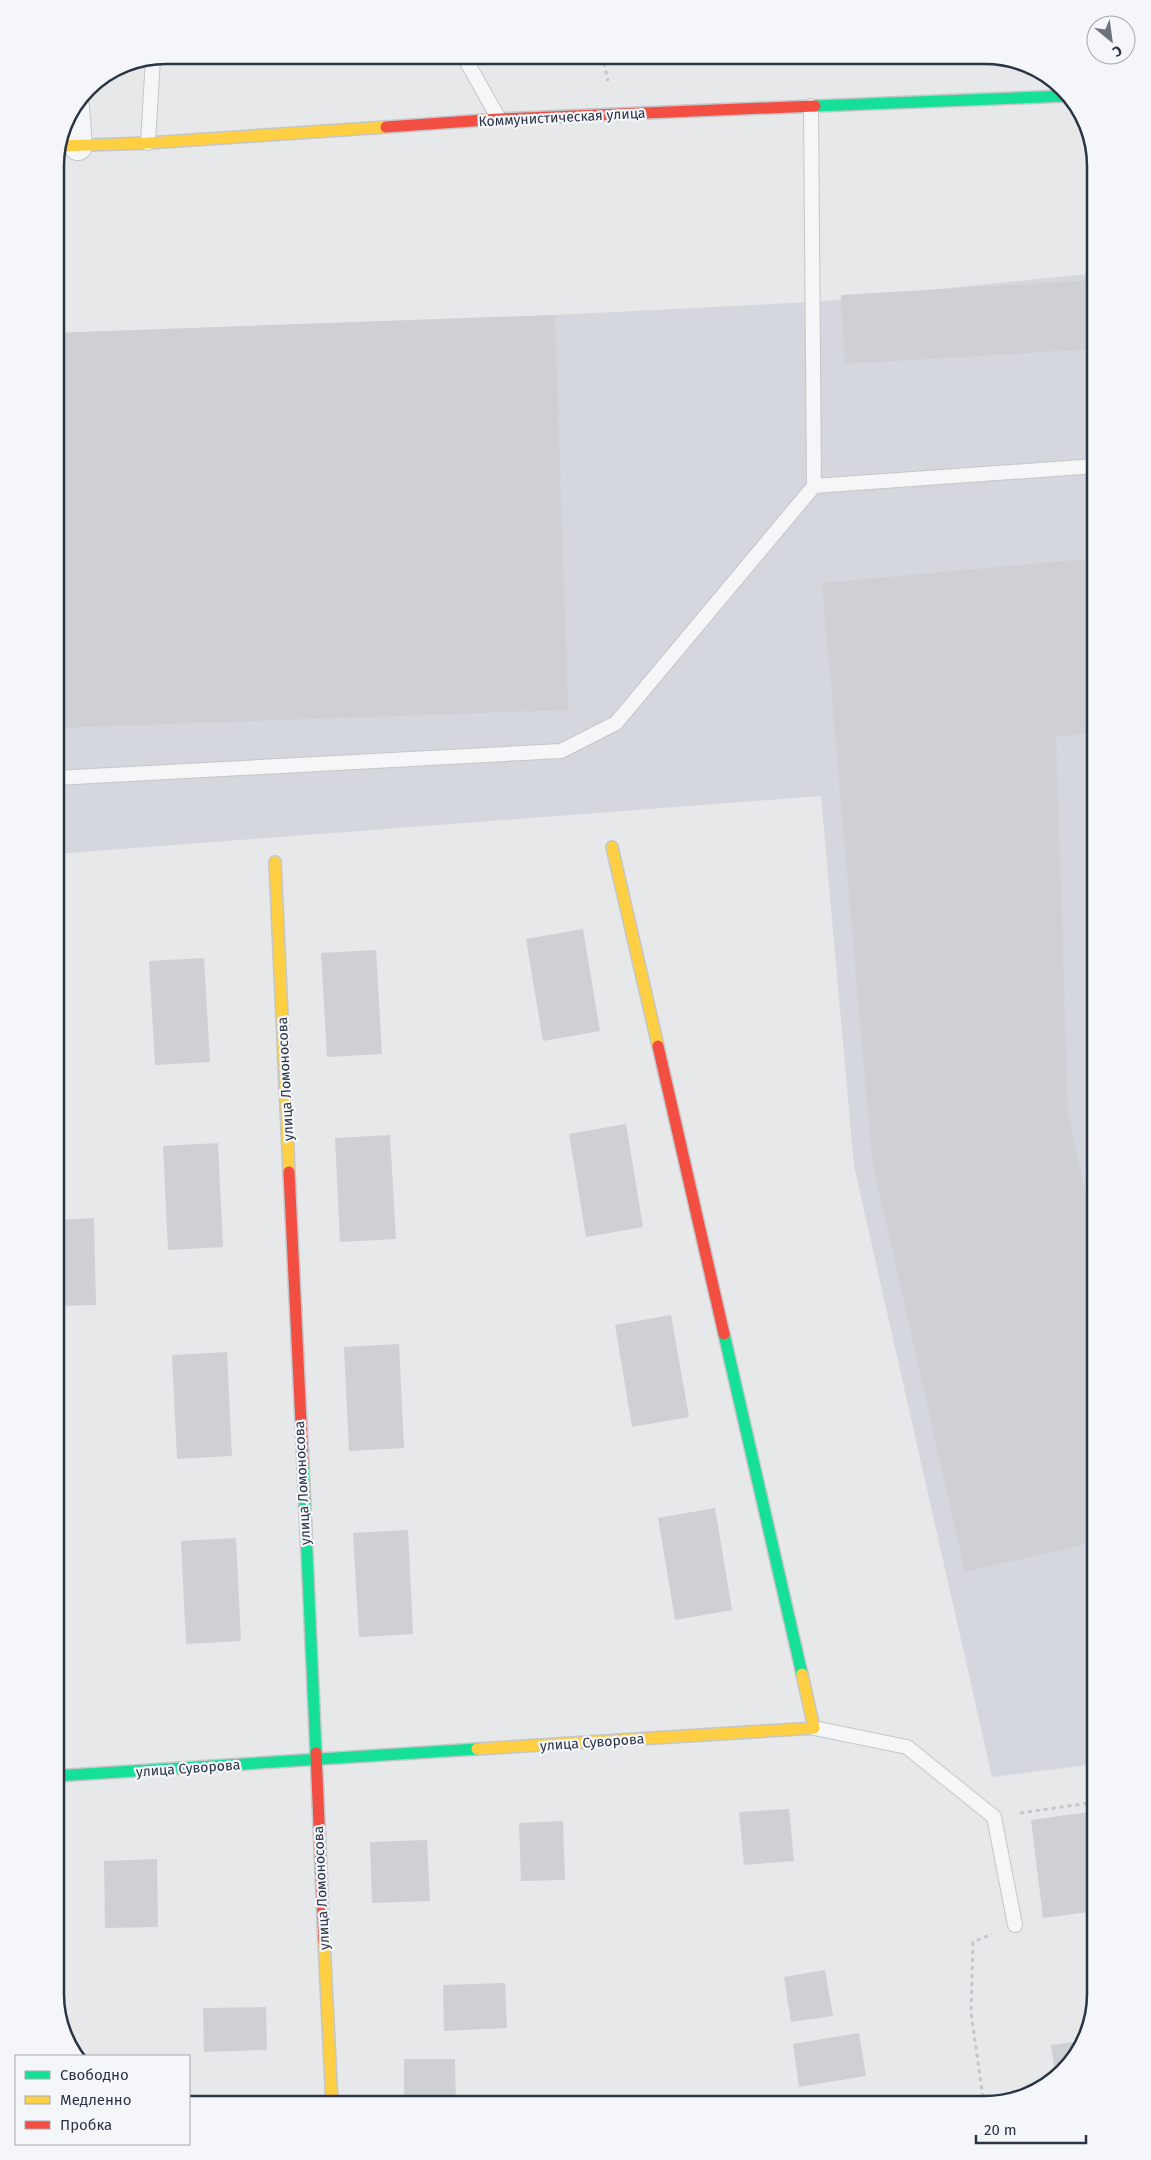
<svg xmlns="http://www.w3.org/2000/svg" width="1151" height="2160" viewBox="0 0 1151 2160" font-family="'Fira Sans',sans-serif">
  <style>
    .built { fill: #d4d7dd }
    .building { fill: #ced0d3 }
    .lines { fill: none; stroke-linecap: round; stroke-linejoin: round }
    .lane-casing { stroke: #c4c6c8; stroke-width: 16 }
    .street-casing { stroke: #c4c6c8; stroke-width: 30 }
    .fast-casing { stroke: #c4c6c8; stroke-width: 14 }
    .slow-casing { stroke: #c4c6c8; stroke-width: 14 }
    .jam-casing { stroke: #c4c6c8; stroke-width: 14 }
    .path { stroke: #c5c6ca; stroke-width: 3; stroke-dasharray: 4 4; stroke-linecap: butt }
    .lane { stroke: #f5f6f7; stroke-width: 14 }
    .street { stroke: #f5f6f7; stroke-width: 28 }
    .fast { stroke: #16e098; stroke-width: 11 }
    .slow { stroke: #ffcf43; stroke-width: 11 }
    .jam { stroke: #f24e42; stroke-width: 11 }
    .labels { text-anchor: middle; stroke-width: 4.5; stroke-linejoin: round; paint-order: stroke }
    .street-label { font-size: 14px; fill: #2b3445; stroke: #f4f6f9 }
    .rim { fill: none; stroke: #2b3445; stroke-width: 2.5 }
  </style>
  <rect width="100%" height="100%" fill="#e6e8ea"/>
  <polygon class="built" points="1096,273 1096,1764 992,1777 854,1166 821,796 55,854 55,333 555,315 814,302"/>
  <g class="building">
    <polygon points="1096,280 1096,349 845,364 841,295"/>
    <polygon points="555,315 568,710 55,728 55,333"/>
    <polygon points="1096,558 1096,732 1056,737 1068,1115 1096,1237 1096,1542 965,1572 872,1160 822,583"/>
    <polygon points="583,929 600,1031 543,1041 526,939"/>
    <polygon points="376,950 382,1054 327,1057 321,953"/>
    <polygon points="204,958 210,1062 155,1065 149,961"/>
    <polygon points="626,1124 643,1227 586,1237 569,1134"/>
    <polygon points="390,1135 396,1239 340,1242 335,1138"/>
    <polygon points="218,1143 223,1247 168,1250 163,1146"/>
    <polygon points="94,1218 96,1305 55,1306 55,1220"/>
    <polygon points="671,1315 689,1417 632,1427 615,1325"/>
    <polygon points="399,1344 404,1448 349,1451 344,1347"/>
    <polygon points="227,1352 232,1456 177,1459 172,1355"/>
    <polygon points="715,1508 732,1610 675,1620 658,1518"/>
    <polygon points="408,1530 413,1634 359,1637 353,1533"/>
    <polygon points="236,1538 241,1641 186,1644 181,1541"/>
    <polygon points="789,1809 794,1861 744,1865 739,1812"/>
    <polygon points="1096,1811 1096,1911 1043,1918 1031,1820"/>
    <polygon points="563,1821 565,1880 521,1881 519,1823"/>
    <polygon points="427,1840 430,1901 372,1903 370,1842"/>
    <polygon points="157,1859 158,1927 105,1928 104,1861"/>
    <polygon points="825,1970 833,2016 791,2022 784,1977"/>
    <polygon points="505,1983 507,2028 444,2031 443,1985"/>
    <polygon points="266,2007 267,2050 204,2052 203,2008"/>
    <polygon points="859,2033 866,2076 799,2087 793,2044"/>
    <polygon points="1082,2041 1077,2056 1055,2074 1051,2045"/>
    <polygon points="404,2059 455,2059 456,2105 404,2105"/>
    <polygon points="267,2100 267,2105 212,2105 212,2103"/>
  </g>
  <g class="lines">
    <defs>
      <g id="lane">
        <polyline points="463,55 499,119"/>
        <polyline points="811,106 814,486 1096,466"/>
        <polyline points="148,143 153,58"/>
        <polyline points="55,778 561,751 616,723 814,486"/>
        <polyline points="814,1728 907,1747 994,1817 1015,1925"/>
      </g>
      <polyline id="street" points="75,107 78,146"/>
      <g id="fast">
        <polyline points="815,106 1065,96"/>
        <polyline points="724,1334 802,1674"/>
        <polyline points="303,1465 316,1753"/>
        <polyline points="55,1776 477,1749"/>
      </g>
      <g id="slow">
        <polyline points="58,146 148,143 386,127"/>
        <polyline points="612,847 658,1046"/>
        <polyline points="275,862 289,1172"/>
        <polyline points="477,1749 814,1728 802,1674"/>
        <polyline points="324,1941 332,2105"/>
      </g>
      <g id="jam">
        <polyline points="386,127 499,119 815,106"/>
        <polyline points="658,1046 724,1334"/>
        <polyline points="289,1172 303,1465"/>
        <polyline points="316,1753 324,1941"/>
      </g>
    </defs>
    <use href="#lane" class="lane-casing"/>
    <use href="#street" class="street-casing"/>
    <use href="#fast" class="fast-casing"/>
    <use href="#slow" class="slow-casing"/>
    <use href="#jam" class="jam-casing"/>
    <g class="path">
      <polyline points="602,55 608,81"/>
      <polyline points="1020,1813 1096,1802"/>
      <polyline points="984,2105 971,2012 973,1942 992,1934"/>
    </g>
    <use href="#lane" class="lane"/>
    <use href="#street" class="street"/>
    <use href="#fast" class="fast"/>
    <use href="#slow" class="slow"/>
    <use href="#jam" class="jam"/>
  </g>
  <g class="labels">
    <g class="street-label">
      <text transform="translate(562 117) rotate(-3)" y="5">Коммунистическая улица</text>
      <text transform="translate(285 1079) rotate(-93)" y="5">улица Ломоносова</text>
      <text transform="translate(302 1483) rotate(-93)" y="5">улица Ломоносова</text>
      <text transform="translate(592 1742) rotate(-4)" y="5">улица Суворова</text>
      <text transform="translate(188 1768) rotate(-4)" y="5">улица Суворова</text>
      <text transform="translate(321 1888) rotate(-93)" y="5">улица Ломоносова</text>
    </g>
  </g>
  <path d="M0 0H1151V2160H0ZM166 64H985A102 102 0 0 1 1087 166V1994A102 102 0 0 1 985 2096H166A102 102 0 0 1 64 1994V166A102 102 0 0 1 166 64Z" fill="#f4f6f9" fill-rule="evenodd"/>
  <path class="rim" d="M166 64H985A102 102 0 0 1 1087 166V1994A102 102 0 0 1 985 2096H166A102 102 0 0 1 64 1994V166A102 102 0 0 1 166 64Z"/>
  <rect x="15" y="2055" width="175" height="90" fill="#f4f6f9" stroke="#a4a8b1"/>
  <rect x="25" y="2071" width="25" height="8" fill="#16e098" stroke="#a4a8b1"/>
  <text x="60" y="2080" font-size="15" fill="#2b3445">Свободно</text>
  <rect x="25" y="2096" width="25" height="8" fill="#ffcf43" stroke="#a4a8b1"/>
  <text x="60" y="2105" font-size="15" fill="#2b3445">Медленно</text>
  <rect x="25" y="2121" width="25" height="8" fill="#f24e42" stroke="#a4a8b1"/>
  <text x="60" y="2130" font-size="15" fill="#2b3445">Пробка</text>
  <g transform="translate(1111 40) rotate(151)"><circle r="24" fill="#f4f6f9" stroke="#a4a8b1"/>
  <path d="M0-4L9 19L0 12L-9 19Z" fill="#6c737f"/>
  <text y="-8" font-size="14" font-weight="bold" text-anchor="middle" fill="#2b3445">С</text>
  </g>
  <path d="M976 2135v8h110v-8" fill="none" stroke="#2b3445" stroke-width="2.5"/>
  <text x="984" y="2135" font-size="15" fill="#2b3445" stroke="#f4f6f9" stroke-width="4" paint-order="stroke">20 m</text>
</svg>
